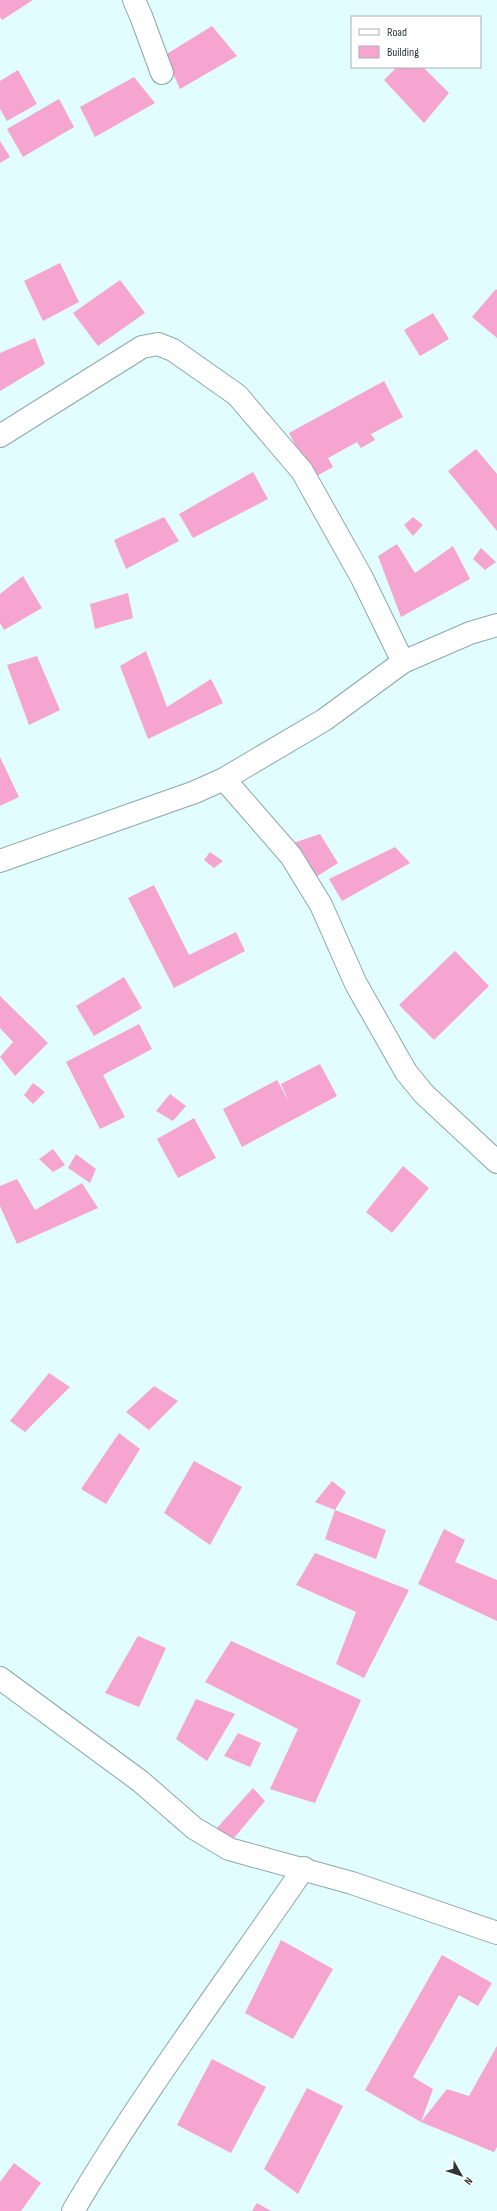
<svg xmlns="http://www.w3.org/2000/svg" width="497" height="2211" viewBox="0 0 497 2211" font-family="'Sofia Sans Condensed',sans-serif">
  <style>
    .building { fill: #f5a5cf }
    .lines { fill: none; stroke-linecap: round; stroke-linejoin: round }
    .minor-casing { stroke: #8da7a9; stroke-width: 24 }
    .minor { stroke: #fff; stroke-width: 22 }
  </style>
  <rect width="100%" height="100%" fill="#e1fdff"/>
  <g class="building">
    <polygon points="0,0 33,0 2,20 0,17"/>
    <polygon points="212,26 237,56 180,89 165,55"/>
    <polygon points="397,67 423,67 449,93 424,123 384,80"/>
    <polygon points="18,70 37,104 7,121 0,109 0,81"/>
    <polygon points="134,77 155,103 95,137 80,107"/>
    <polygon points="59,99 74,127 23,157 7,129"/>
    <polygon points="0,141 10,157 0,163"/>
    <polygon points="60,263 79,302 43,321 24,281"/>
    <polygon points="120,280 145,313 98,346 73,313"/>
    <polygon points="496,289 497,290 497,338 472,317"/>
    <polygon points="433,313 449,339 420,356 404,330"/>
    <polygon points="35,338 45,364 0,391 0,353"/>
    <polygon points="384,381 403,417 371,434 375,440 361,448 357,442 328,458 333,467 313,478 289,433"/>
    <polygon points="476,449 497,474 497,531 448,471"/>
    <polygon points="253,472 268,499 193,538 179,514"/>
    <polygon points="164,517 179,541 126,569 114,540"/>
    <polygon points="413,517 423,525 413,536 404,525"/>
    <polygon points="397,544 415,573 453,546 470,579 401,617 378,556"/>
    <polygon points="481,548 496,562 485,570 473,559"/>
    <polygon points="23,576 42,608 4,630 0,623 0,594"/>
    <polygon points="128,593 133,618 95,629 90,604"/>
    <polygon points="146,651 167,707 211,679 223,703 148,739 120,666"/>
    <polygon points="37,656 60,710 29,725 7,665"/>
    <polygon points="0,757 19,797 0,806"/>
    <polygon points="320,834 338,863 316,877 293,843"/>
    <polygon points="395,847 410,863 342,901 329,879"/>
    <polygon points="210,852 223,861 214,868 204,860"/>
    <polygon points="154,885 189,955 236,932 245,951 174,988 128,898"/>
    <polygon points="455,951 489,986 434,1040 399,1005"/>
    <polygon points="124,977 142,1008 94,1036 76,1006"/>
    <polygon points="0,996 48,1043 15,1076 0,1057 13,1042 0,1028"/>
    <polygon points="139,1024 152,1049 103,1075 125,1117 100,1129 66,1062"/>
    <polygon points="320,1064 337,1096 242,1147 223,1109 277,1080 289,1102 281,1084"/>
    <polygon points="33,1083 45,1092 33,1104 24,1095"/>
    <polygon points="170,1094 186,1106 173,1121 156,1111"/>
    <polygon points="194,1118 216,1158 178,1178 157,1139"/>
    <polygon points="53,1149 65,1165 53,1172 39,1159"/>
    <polygon points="76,1154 96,1169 90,1183 68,1168"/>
    <polygon points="403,1166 429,1188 392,1233 366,1212"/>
    <polygon points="17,1179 35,1210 82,1183 98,1208 17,1244 0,1206 0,1186"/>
    <polygon points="49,1373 70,1387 25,1432 10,1421"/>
    <polygon points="154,1386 178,1401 149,1430 126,1412"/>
    <polygon points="119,1433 140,1449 106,1504 81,1489"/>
    <polygon points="194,1461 242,1487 210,1545 164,1513"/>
    <polygon points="332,1481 346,1492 335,1510 315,1502"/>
    <polygon points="335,1510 386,1530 376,1559 325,1539"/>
    <polygon points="444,1529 465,1540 455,1562 497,1580 497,1621 418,1584"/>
    <polygon points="315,1553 409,1590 364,1678 336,1664 356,1612 296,1585"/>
    <polygon points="138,1636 166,1648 139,1707 105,1693"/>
    <polygon points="231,1641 361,1700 315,1803 270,1789 298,1729 205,1682"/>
    <polygon points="196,1699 235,1714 207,1761 176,1739"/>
    <polygon points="238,1733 261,1743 250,1767 224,1756"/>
    <polygon points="253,1788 265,1801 234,1838 216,1829"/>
    <polygon points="281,1940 333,1969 293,2039 245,2013"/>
    <polygon points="442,1955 492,1983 478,2006 459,1995 413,2077 433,2089 421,2122 365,2090"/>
    <polygon points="497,2046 497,2147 494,2152 421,2122 447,2089 469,2096"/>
    <polygon points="212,2059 266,2087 231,2153 177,2125"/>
    <polygon points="307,2088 343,2106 298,2194 264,2169"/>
    <polygon points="14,2163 41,2183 21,2211 0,2211 0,2182"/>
    <polygon points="257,2203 271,2211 252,2211"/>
  </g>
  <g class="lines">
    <defs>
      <g id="minor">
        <polyline points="134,0 141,16 162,73"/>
        <polyline points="0,436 142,347 158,344 173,350 237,395 302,471 362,578 403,662"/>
        <polyline points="224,779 291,856 321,905 356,984 406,1072 424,1094 497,1162"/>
        <polyline points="0,861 195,792 224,779 324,720 403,662 470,633 497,625"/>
        <polyline points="0,1678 140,1781 194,1828 229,1849 352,1883 497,1933"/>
        <path d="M73,2211C143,2092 226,1982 304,1868"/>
      </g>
    </defs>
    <use href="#minor" class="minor-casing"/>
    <use href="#minor" class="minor"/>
  </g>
  <rect x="351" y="16" width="130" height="52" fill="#ffffff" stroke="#abafaf"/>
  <rect x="359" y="29" width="20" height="6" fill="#ffffff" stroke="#abafaf"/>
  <text x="387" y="36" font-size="12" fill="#2d3738">Road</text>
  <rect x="359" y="46" width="20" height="12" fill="#f5a5cf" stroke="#abafaf"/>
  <text x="387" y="56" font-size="12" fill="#2d3738">Building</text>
  <g transform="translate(461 2175) rotate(129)" stroke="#ffffff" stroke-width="3" paint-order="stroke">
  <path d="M0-3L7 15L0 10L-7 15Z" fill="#2d3738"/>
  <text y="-6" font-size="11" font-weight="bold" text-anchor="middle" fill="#2d3738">N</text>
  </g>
</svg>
